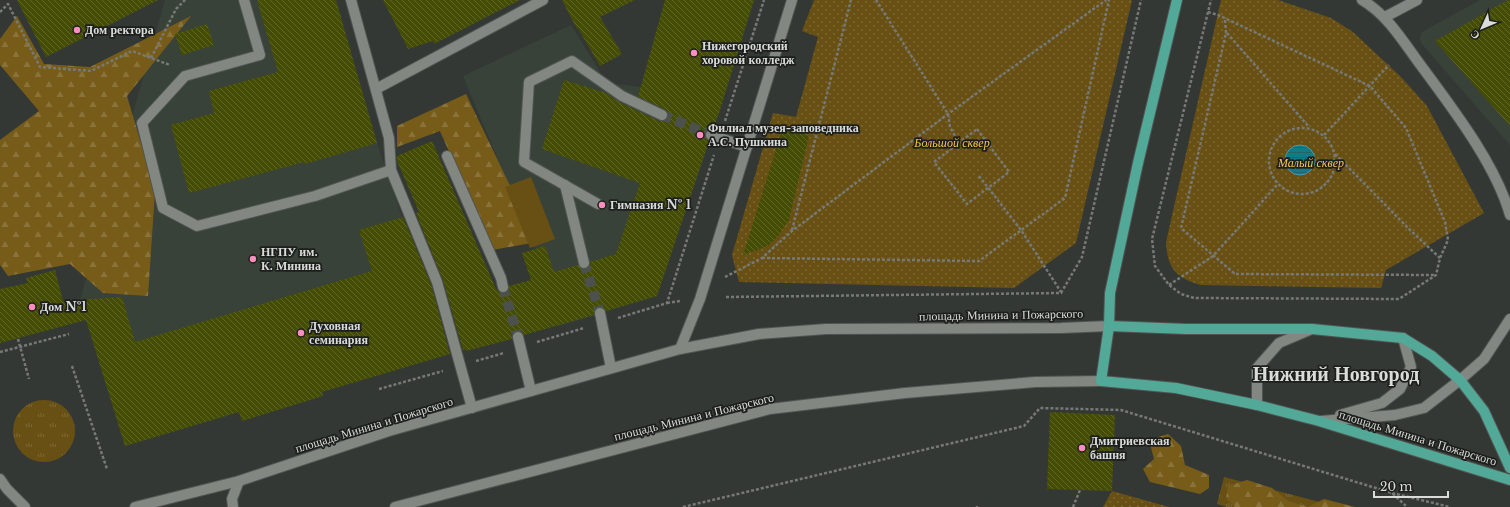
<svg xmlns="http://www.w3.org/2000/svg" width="1510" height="507" viewBox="0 0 1510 507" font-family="'Libre Baskerville',serif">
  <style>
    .built { fill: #394239 }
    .grass { fill: url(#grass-tufts) }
    .forest { fill: url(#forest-firs) }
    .park { fill: url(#park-dots) }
    .pitch { fill: #685014 }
    .water { fill: url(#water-rules); stroke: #4d99a1 }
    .building { fill: url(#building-back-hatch) }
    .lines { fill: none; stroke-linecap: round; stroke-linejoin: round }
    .minor-tunnel { stroke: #4d514d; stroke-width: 10; stroke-dasharray: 10 5; stroke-linecap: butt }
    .minor-casing { stroke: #515551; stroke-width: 12 }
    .major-casing { stroke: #515551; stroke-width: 12 }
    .path { stroke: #767976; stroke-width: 2.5; stroke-dasharray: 3 2; stroke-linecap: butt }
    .minor { stroke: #828782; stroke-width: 10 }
    .major { stroke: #53a998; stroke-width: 10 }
    .poi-dot { fill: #fe8ebd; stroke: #1d1f1d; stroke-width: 1.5 }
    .labels { text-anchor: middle; stroke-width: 3.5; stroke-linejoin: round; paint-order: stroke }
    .poi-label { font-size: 12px; font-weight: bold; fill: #dadcda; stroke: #1d1f1d; text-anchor: start }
    .park-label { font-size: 12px; font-style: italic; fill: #f5c552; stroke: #1d1f1d }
    .street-label { font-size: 12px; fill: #dadcda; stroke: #1d1f1d }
    .town-label { font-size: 20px; font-weight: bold; fill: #dadcda; stroke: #1d1f1d }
  </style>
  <defs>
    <pattern id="grass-tufts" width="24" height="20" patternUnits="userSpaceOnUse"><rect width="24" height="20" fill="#685014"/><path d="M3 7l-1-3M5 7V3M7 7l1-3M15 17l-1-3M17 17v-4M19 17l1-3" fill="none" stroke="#7d6936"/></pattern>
    <pattern id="forest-firs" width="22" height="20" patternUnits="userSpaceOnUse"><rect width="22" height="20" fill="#775c19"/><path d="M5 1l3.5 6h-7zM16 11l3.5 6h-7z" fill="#8a733a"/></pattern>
    <pattern id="park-dots" width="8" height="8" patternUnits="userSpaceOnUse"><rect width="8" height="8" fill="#685014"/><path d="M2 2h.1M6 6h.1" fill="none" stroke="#7d6936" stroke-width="1.8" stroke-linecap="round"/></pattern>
    <pattern id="water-rules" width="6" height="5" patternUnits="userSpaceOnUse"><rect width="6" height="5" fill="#117c89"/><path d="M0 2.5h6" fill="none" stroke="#24656c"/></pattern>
    <pattern id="building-back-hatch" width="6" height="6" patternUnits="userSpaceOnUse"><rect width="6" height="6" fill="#454d05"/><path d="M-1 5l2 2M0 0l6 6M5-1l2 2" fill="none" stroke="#5f6629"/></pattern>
  </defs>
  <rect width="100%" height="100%" fill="#343834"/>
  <g class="built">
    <polygon points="165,0 336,0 377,143 402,217 322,392 323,396 242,421 239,412 125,446 80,300"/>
    <polygon points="1480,0 1510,0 1510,145 1421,43 1420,37 1422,32"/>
    <polygon points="571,25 607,83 641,87 720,110 657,296 559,326 546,275 463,76"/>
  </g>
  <g class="grass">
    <circle cx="44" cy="431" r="31"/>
    <polygon points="1224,477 1339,507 1227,507 1217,504"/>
  </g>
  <g class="forest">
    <polygon points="17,16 44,64 90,67 191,16 127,96 155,191 148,296 103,293 70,264 8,276 0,265 0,140 39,111 0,65 0,39"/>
    <polygon points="466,94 537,242 492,250 440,131 397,147 397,126"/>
    <polygon points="1168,434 1181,446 1185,465 1209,475 1209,488 1200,494 1150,482 1143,469 1154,459 1149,440"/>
    <polygon points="1247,480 1272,488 1288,501 1308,507 1324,499 1355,507 1235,507 1226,498 1228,486"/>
  </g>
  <g class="park">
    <polygon points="814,0 1132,0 1076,243 1014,288 739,282 732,255 773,113 796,117 818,37 802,31"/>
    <path d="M1221,0H1278L1331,18L1353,32L1401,77L1427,106L1484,213L1386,270L1381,288L1201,285C1176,278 1167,268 1166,242Z"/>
    <polygon points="1112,491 1169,507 1103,507"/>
  </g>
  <polygon class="pitch" points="531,177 555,239 530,248 505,187"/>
  <circle class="water" cx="1300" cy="160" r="15"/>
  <g class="building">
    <polygon points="17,0 158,0 46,57"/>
    <polygon points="257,0 336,0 377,143 305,164 304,162 189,193 171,125 214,113 209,91 278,72"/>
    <polygon points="383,0 520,0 434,44 433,41 408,49"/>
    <polygon points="562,0 635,0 600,17 622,54 600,66 578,28 577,29"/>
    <polygon points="665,0 754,0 720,110 713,129 709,129 705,133 705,137 709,141 657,296 606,311 602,307 598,307 594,311 594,315 524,335 520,331 516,331 512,335 512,339 466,351 465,349 463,350 443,280 416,213 419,212 397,161 397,156 432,141 496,289 501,293 507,292 509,286 531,280 522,253 545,246 554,272 578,265 582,269 586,269 590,265 590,262 616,254 640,183 542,149 564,80 606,93 619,102 659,121 663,121 668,118 668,114 665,109 638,97"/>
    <polygon points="1508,0 1510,0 1510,126 1435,41"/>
    <polygon points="207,24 214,45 182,55 175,34"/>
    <polygon points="783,127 809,136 789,220 778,236 768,246 743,255"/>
    <polygon points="403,217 431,284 450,354 322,392 323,396 242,421 239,412 125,446 86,320 0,343 0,289 28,283 26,278 55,270 63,301 122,297 135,342 372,271 359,230"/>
    <polygon points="1050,412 1115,415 1112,491 1047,489"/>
  </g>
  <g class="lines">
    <g class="minor-tunnel">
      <polyline points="662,115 711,135"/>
      <polyline points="584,263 600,313"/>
      <polyline points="503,287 518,337"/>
    </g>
    <defs>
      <g id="minor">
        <polyline points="244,0 260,55 185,76 142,123 163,208 197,226 315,196 391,170"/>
        <polyline points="351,0 389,138 391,170 437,282 472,408"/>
        <path d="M1362,0C1388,15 1404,43 1422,67C1453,109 1496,165 1510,215"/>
        <polyline points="1385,17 1417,0"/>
        <polyline points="376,89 543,0"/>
        <polyline points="711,135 747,147"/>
        <polyline points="447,156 501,278 503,287"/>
        <polyline points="565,185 584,263"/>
        <polyline points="598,204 524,162 529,82 572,61 622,96 662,115"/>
        <polyline points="600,313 611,368"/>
        <polyline points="518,337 531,391"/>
        <polyline points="680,349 700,299 792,0"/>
        <polyline points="1257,405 1257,368 1279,343 1312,329"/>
        <polyline points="1340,415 1382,403 1400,389 1411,367 1403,338"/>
        <polyline points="1321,421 1395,415 1424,408 1460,380 1484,359 1510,319"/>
        <polyline points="0,479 7,489 25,507"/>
        <polyline points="135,507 239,481 389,431 680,349 759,334 826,329 1061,328 1109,326"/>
        <polyline points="233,507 232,499 239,481"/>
        <polyline points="395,507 770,409 905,393 1035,382 1101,381"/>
      </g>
      <g id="major">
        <polyline points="1177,0 1138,163 1110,293 1109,326 1101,381 1176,388 1257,405 1319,421 1510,480"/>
        <polyline points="1109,326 1186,329 1312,329 1403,338 1432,356 1460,380 1484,411 1510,468"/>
      </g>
    </defs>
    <use href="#minor" class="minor-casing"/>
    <use href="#major" class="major-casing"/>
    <g class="path">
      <polyline points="876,0 948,114 950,127 959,143"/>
      <polyline points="0,12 8,4 40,67 91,71 132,51 170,65"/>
      <polyline points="1208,12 1218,15 1370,86 1406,128 1445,222 1448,240 1440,258 1436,275 1399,299 1194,298 1181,294 1169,285 1155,266 1152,239 1208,12 1211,0"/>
      <polyline points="1225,20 1226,33 1181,228 1235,274 1434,275"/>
      <polyline points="1227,33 1309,127"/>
      <polyline points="151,58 176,9 185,0"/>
      <polyline points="725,121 764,0"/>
      <circle cx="1302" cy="161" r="33"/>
      <polygon points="977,129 1009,172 967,204 934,162"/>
      <polyline points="1324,135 1389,65"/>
      <polyline points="1335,154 1410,230 1440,258"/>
      <polyline points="979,176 1021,230 1061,292"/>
      <polyline points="792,230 851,0"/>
      <polyline points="762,258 979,261 1065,198 1109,0"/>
      <polyline points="725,277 762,258 792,231 948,114 1106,0"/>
      <polyline points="1169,285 1213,256 1278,184"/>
      <polyline points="726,297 1061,293 1082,257 1141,0"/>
      <polyline points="667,303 680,301"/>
      <polyline points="618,318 667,303 714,155"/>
      <polyline points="18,339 29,379"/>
      <polyline points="537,342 584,328"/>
      <polyline points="0,352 69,334"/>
      <polyline points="476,361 504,353"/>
      <polyline points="72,366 107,469"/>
      <polyline points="379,389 443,371"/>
      <polyline points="1392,493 1450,507"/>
      <polyline points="977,506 977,507"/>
      <polyline points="683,507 1024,426 1040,408 1121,410 1392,493 1407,507"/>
      <polyline points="1073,507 1080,490"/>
    </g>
    <use href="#minor" class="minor"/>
    <use href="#major" class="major"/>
  </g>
  <g class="poi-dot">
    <circle cx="77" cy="30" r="4"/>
    <circle cx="694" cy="53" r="4"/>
    <circle cx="700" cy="135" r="4"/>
    <circle cx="602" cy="205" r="4"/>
    <circle cx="253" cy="259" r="4"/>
    <circle cx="32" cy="307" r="4"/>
    <circle cx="301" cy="333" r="4"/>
    <circle cx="1082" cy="448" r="4"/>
  </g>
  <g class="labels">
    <g class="poi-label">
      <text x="85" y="34">Дом ректора</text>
      <text x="702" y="50">Нижегородский<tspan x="702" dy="14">хоровой колледж</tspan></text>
      <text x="708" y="132">Филиал музея-заповедника<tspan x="708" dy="14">А.С. Пушкина</tspan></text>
      <text x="610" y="209">Гимназия № 1</text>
      <text x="261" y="256">НГПУ им.<tspan x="261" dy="14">К. Минина</tspan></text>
      <text x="40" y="311">Дом №1</text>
      <text x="309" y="330">Духовная<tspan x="309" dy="14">семинария</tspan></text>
      <text x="1090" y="445">Дмитриевская<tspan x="1090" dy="14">башня</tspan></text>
    </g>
    <g class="park-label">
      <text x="952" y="147">Большой сквер</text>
      <text x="1311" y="167">Малый сквер</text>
    </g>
    <g class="street-label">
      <text transform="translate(1001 315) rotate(-1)" y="4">площадь Минина и Пожарского</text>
      <text transform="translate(694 417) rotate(-14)" y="4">площадь Минина и Пожарского</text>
      <text transform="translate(374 425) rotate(-17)" y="4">площадь Минина и Пожарского</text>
      <text transform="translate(1418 438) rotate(17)" y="4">площадь Минина и Пожарского</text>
    </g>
    <g class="town-label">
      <text x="1336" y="381">Нижний Новгород</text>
    </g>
  </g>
  <g transform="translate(1482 28) rotate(226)" stroke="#1d1f1d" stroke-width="3" paint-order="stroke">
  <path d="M0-3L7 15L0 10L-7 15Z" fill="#dadcda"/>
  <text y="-6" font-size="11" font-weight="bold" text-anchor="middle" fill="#dadcda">С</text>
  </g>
  <path d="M1374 491v6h74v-6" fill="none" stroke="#dadcda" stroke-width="2"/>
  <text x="1380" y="491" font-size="12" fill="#dadcda" stroke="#1d1f1d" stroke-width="3" paint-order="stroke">20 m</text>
</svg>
